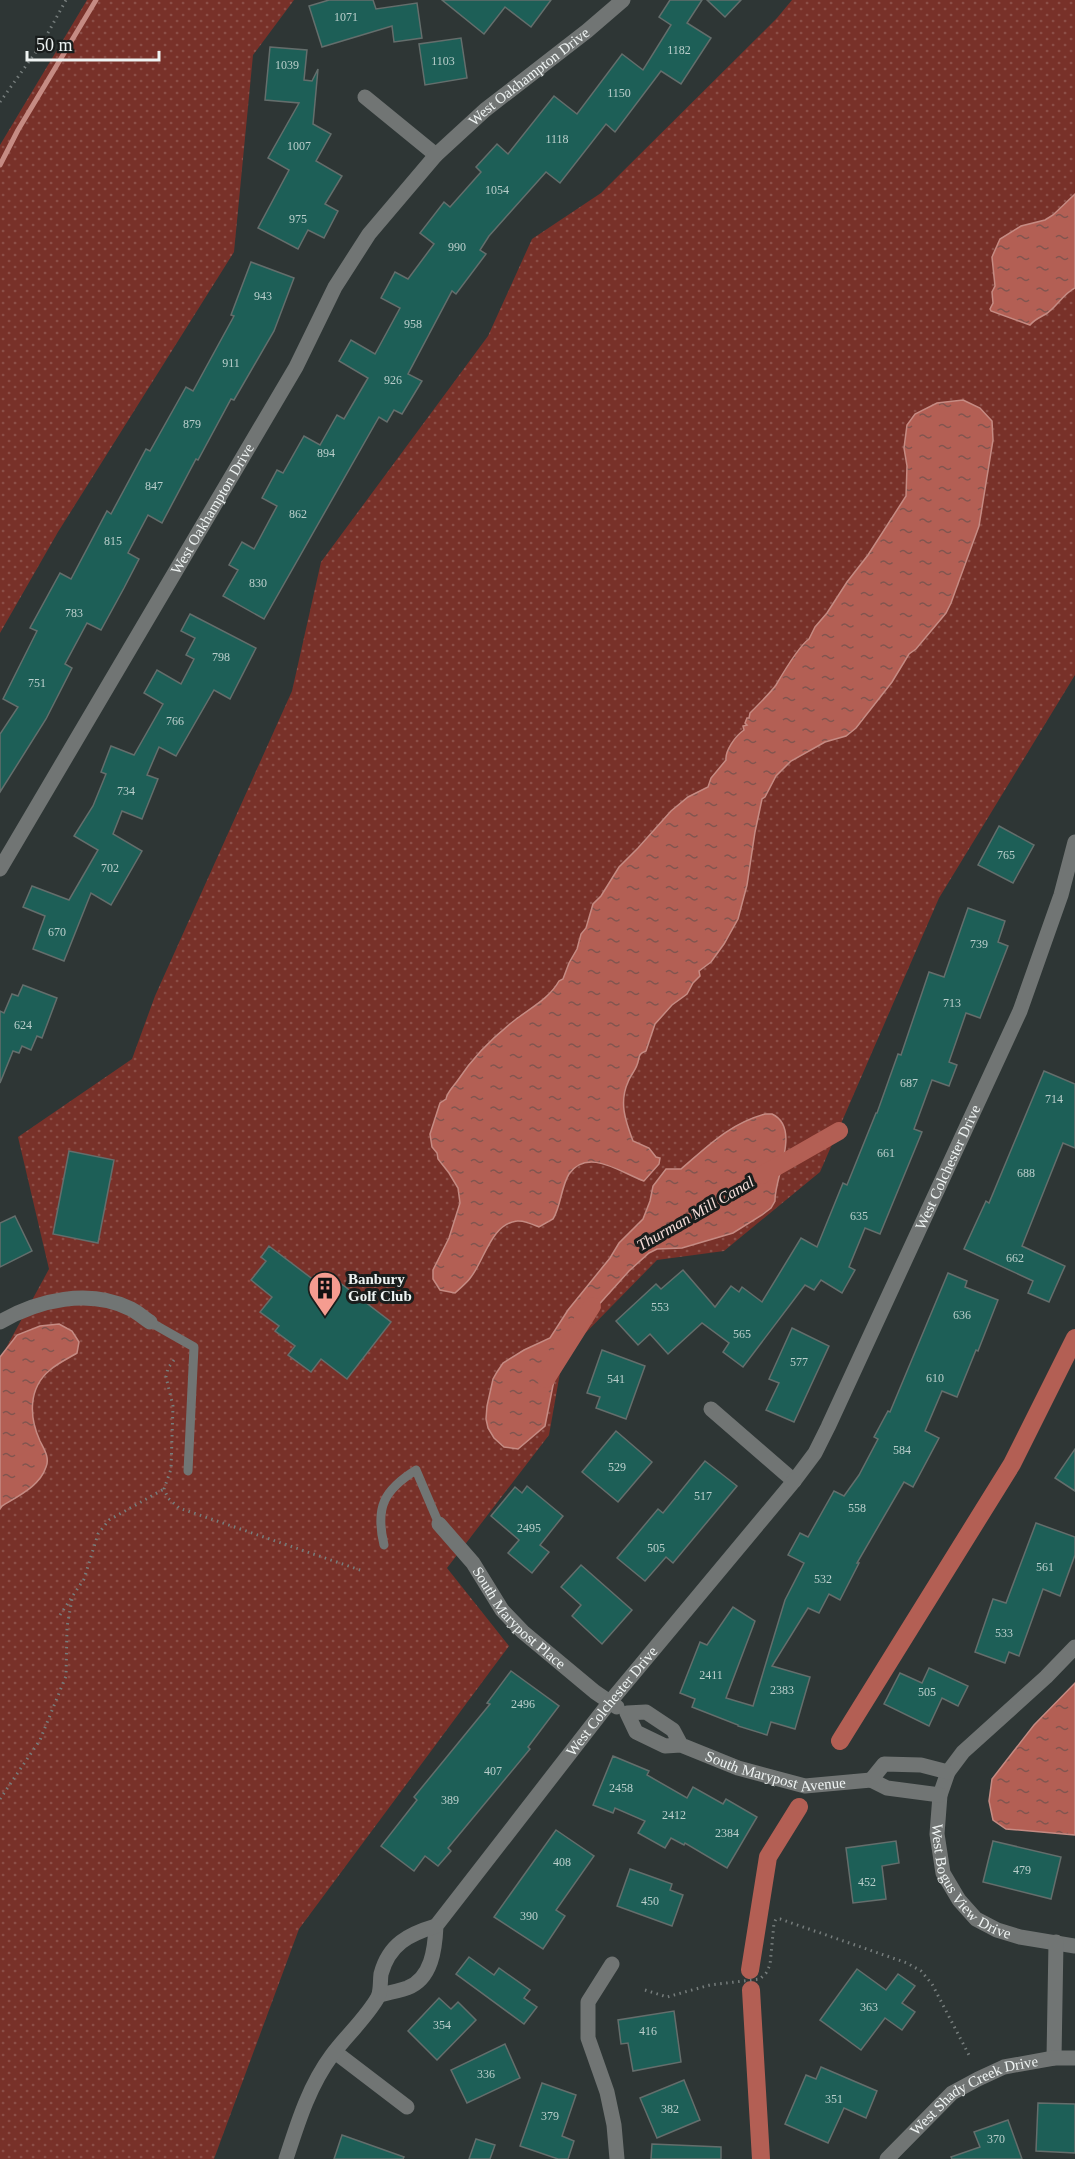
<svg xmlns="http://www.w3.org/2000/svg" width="1075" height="2159" viewBox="0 0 1075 2159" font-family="Georgia,serif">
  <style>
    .grass { fill: url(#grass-dots) }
    .water { fill: url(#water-ripples); stroke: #c58b83; stroke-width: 1.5 }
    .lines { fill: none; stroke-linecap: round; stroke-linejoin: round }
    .stream { stroke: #c58b83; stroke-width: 5 }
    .canal { stroke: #b35f54; stroke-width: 18 }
    .building { fill: #1d5f57; stroke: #646e6c; stroke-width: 1.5 }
    .path { stroke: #767d7c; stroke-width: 3; stroke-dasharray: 1.5 4.5; stroke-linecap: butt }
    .service { stroke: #717574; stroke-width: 9 }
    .minor { stroke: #717574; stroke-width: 15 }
    .labels { text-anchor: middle; stroke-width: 6; stroke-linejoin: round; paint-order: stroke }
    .number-label { font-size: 12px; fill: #bacecb }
    .street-label { font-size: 15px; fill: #eef3f2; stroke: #191d1c }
    .poi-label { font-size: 15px; font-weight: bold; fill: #eef3f2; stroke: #191d1c; text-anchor: start }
    .water-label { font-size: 16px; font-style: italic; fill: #f5dcd8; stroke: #191d1c }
  </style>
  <defs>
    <pattern id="grass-dots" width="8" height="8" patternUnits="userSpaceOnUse" patternTransform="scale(1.5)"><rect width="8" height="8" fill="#783129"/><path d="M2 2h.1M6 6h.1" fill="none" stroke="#8c4f48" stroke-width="1.8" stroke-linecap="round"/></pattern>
    <pattern id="water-ripples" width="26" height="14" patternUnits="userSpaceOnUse" patternTransform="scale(1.5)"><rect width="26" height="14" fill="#b35f54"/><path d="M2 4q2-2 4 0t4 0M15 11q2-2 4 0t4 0" fill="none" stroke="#82554f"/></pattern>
  </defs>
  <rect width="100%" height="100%" fill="#2e3635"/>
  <g class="grass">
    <polygon points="87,0 294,0 253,55 234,252 58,532 0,633 0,145"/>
    <polygon points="792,0 1075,0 1075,675 939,898 820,1172 724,1251 657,1260 563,1356 549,1435 447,1568 509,1646 299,1929 214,2159 0,2159 0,1359 49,1269 18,1137 132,1059 155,996 292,691 321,562 488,336 532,239 601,193 777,18"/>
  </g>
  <g class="water">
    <path d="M1075,194V288C1063,294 1056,308 1046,314C1039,318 1035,319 1030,325L991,311L990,309L993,303L992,292L995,286L992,257L1000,239L1021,226L1045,220L1053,215Z"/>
    <path d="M963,400L980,408L992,421L993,440L979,526L951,603L946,613L916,649L909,654L892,682L856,728L846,736L825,742L791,761L776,776L765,797L762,799L755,832L747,885L738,919L724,944L711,962L699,971L700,976L693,983L687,994L672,1005L655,1024L646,1051C637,1054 640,1058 637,1065C635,1071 630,1076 628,1082C619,1102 625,1120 633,1141L649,1148L656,1157L660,1158L659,1164L644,1181C621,1173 588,1147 569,1174C561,1187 561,1206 553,1219L539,1227C532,1224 524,1220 517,1221C491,1224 485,1259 471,1277C467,1283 460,1288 455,1293L440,1290L433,1279V1270L449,1238L460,1203L458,1188L449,1173L438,1159L437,1153L432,1147L430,1134L440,1103L446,1099C447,1092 454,1086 458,1080C473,1057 493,1037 515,1020C530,1008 549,999 559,981L563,979L569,963L577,949L581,934L586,928L593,904L601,896L619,867L638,848L671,811L688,797L708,787L711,778L726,760C725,751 735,736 744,730L743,726L747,725L745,723L747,718H749L750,713C756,707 772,691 776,685C783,673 799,646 809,639L815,627L827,613L847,582L868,555L906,496L907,466L904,448L907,425L915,414L937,403Z"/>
    <path d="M765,1114H772C802,1128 774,1178 775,1201L771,1208L762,1215L733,1233L682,1248L657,1249L649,1253L629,1271L568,1339L558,1360L545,1426L518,1449L504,1447L494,1438L488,1428L486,1419L487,1406L493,1379L497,1372L503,1363L524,1350L550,1338L568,1310L610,1258L619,1243L643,1219L650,1201L653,1186L666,1169H681C708,1146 729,1124 765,1114Z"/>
    <path d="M59,1324L72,1331L79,1342L77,1353C69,1358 58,1363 50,1370C28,1388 29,1417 40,1441C44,1449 50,1458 46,1467C40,1486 18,1496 2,1506L0,1509V1357L17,1335L40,1326Z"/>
    <polygon points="1075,1683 1075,1835 1006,1829 993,1820 989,1801 992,1779 1034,1725"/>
  </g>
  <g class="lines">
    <polyline class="stream" points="0,165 18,130 96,0"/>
    <g class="canal">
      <polyline points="762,1175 839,1131"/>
      <polyline points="546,1379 592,1306"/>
      <polyline points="840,1741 1012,1464 1075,1338"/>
      <polyline points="750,1970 768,1857 799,1807"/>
      <polyline points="751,1990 761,2159"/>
    </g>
  </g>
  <g class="building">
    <polygon points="329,0 373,0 376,9 417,3 422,38 394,42 392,26 322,47 309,6"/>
    <polygon points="442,0 551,0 531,27 505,7 484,34"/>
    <polygon points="670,0 702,0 687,23 711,38 681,84 661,71 615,132 606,124 560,183 546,172 489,236 480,250 486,254 456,294 452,291 408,374 422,381 402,414 394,410 387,422 379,417 264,619 223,596 238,570 229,565 242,542 254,549 277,506 262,498 277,470 283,473 304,436 320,445 337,415 344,419 368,378 339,361 351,340 375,354 400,308 381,298 395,272 408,279 434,244 420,233 444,202 450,207 481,172 476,167 497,144 508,154 554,96 577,114 622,54 643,70 671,25 659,17"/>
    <polygon points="707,0 741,0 725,17"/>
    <polygon points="461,38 467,78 425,85 419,44"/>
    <polygon points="270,47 307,50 304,80 312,81 318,69 313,124 331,134 316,161 342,176 325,204 338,211 324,238 308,230 298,249 258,228 289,170 268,158 299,103 265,100"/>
    <polygon points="251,262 294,278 274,331 234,400 231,399 198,460 196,459 162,523 148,515 128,553 139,559 124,588 101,630 87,623 65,664 72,668 46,719 0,792 0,734 18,707 3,699 37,631 30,628 60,573 71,579 107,511 111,514 146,449 150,451 186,387 193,391 234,316 231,315"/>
    <polygon points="190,614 256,648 230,699 214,690 176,756 159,747 147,775 158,779 142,819 122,811 113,834 142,851 111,905 91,893 64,961 33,949 45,916 23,907 32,886 69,900 98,850 74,836 93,806 106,774 101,772 111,746 134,755 163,704 144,693 157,670 181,684 194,659 186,655 195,638 181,631"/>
    <polygon points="999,826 1034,845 1013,883 978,865"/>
    <polygon points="968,908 1005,921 998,942 1008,946 980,1018 966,1013 949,1062 957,1065 949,1086 932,1080 914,1129 922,1132 880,1234 865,1228 849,1267 855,1270 842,1293 821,1280 814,1290 805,1285 743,1367 723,1352 729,1343 702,1323 668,1354 650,1334 638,1345 616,1321 656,1284 661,1289 683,1270 715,1307 731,1286 739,1292 742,1287 762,1302 801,1238 817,1247 843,1183 847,1185 876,1113 877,1113 898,1054 901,1055 929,972 944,977"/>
    <polygon points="23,985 57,998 42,1038 37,1036 31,1050 22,1046 19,1053 13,1051 0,1083 0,1011 4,1013 12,994 18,996"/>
    <polygon points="1044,1071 1075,1084 1075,1148 1063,1143 1022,1246 1065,1266 1049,1302 1028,1293 1033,1281 964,1249 986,1201 989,1203"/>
    <polygon points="69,1151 114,1160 98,1243 53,1234"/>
    <polygon points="15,1216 32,1251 0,1267 0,1223"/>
    <polygon points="269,1246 327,1290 335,1279 391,1322 347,1379 321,1359 311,1372 288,1355 295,1346 275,1331 279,1326 260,1312 272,1297 251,1280 266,1261 261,1257"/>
    <polygon points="948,1273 967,1281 965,1287 998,1300 978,1351 976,1350 957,1397 942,1391 925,1431 939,1438 913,1487 904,1482 857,1563 859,1563 840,1600 829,1594 819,1613 808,1608 772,1666 810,1677 795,1729 771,1722 767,1735 738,1726 738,1725 692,1707 695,1699 680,1693 700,1642 707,1645 733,1607 755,1621 726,1698 753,1706 785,1600 804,1563 788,1555 800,1533 808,1537 834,1491 844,1496 859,1475 878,1439 874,1437 888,1411 890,1412"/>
    <polygon points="792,1328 829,1346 794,1422 766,1410 779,1383 769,1379"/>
    <polygon points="602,1350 645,1366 626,1419 596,1408 600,1397 587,1393"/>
    <polygon points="616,1431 652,1462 618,1502 582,1472"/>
    <polygon points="1075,1449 1075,1491 1055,1478"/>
    <polygon points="705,1461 737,1486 673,1563 666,1557 645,1581 617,1558 658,1509 663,1513"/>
    <polygon points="527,1486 563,1516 540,1545 549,1552 532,1573 508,1553 519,1540 491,1516 515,1487 522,1493"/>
    <polygon points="1036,1523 1075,1537 1075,1555 1060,1596 1043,1589 1019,1656 1009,1652 1005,1663 975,1652 993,1599 1006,1603"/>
    <polygon points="581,1565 632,1610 602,1644 572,1616 581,1605 561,1587"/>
    <polygon points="929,1668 968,1686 958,1706 942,1698 929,1726 884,1704 900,1673 922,1683"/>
    <polygon points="511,1671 559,1706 528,1747 530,1749 448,1848 451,1851 438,1866 425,1856 414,1871 381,1846 417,1800 414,1797 490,1704 487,1703"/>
    <polygon points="613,1756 649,1771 647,1775 687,1798 693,1787 723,1804 726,1799 757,1817 727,1868 685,1843 684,1845 671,1838 665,1848 638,1833 645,1821 615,1808 613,1813 593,1805"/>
    <polygon points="556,1830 594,1856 556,1910 565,1916 543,1949 494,1917"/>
    <polygon points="896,1841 899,1863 882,1866 886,1899 853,1903 846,1848"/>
    <polygon points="993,1841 1061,1857 1051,1899 983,1882"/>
    <polygon points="630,1869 672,1884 670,1890 683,1895 672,1926 617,1906"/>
    <polygon points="469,1957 494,1975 499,1968 530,1990 524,1998 537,2007 524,2024 456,1974"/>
    <polygon points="857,1969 886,1990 898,1974 915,1986 902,2003 915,2012 902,2030 885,2018 861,2050 820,2020"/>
    <polygon points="439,1998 451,2009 458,2002 476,2020 437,2060 408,2031"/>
    <polygon points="674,2011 681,2062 633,2071 628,2043 621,2044 618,2020"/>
    <polygon points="505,2044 520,2078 467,2103 451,2070"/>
    <polygon points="821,2067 877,2091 866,2118 844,2108 828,2143 785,2124 806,2075 816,2079"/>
    <polygon points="684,2080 700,2120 657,2138 640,2098"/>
    <polygon points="542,2083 576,2095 562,2136 574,2141 568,2159 558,2159 520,2146"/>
    <polygon points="1038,2103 1075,2104 1075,2153 1036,2151"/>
    <polygon points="1008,2120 1022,2159 952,2159 951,2157 980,2147 974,2132"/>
    <polygon points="342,2135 404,2157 403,2159 334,2159"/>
    <polygon points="476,2139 495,2145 490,2159 469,2159"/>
    <polygon points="652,2144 721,2147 721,2159 651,2159"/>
  </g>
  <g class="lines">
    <g class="path">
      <polyline points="0,102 43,42 66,0"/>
      <polyline points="174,1360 168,1368 166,1377 173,1406 171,1469 164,1489 168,1498 179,1508 363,1571"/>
      <polyline points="60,1615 84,1579 98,1534 109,1520 164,1489"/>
      <polyline points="0,1799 40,1740 66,1676 67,1627 72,1599"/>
      <polyline points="645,1990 667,1997 710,1985 760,1979 766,1973 770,1965 774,1923 776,1919 780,1919 907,1963 921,1971 932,1984 969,2055"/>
    </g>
    <g class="service">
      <polyline points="150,1322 194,1347 188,1471"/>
      <path d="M384,1545C375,1507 384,1490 416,1470L439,1524"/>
    </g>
    <g class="minor">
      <polyline points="365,97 436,155"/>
      <path id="s1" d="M0,869L296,367L335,287L369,234L436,155L485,110L587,31L623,0"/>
      <path d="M0,1322C38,1300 89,1288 131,1309C137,1312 144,1318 150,1322"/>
      <polyline points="711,1409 794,1481"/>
      <path id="s2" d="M439,1524L473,1563L502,1610L523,1632L595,1692L617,1707"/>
      <path id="s3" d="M1075,1647L1046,1677L963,1752L948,1772L940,1795L937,1834L943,1873L959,1900L976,1919L997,1930L1020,1937L1075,1946"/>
      <path id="s4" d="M681,1745L673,1730L646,1712L627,1713L636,1732L665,1746L681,1745L738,1768L805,1786L871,1780"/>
      <polyline points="940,1795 887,1788 871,1780 884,1764 921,1765 948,1772"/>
      <polyline points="612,1964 588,2002 588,2038 607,2092 614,2125 617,2159"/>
      <path id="s5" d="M379,1995C388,1993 398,1991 407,1988C432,1979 435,1948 436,1926L609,1703L794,1481L815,1453L828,1427L1020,1011L1061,895L1075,842"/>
      <polyline points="335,2052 407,2107"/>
      <polyline points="1054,2058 1056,1942"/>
      <path d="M286,2159C298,2122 309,2086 332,2055C346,2036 367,2017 378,1997C381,1991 380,1982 381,1974C389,1944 409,1934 436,1926"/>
      <path id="s6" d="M887,2159L952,2093L978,2079L1004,2067L1054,2058H1075"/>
    </g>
  </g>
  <defs>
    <symbol id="building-pin" viewBox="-11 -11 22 30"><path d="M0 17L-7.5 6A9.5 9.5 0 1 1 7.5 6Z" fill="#f59c90" stroke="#191d1c"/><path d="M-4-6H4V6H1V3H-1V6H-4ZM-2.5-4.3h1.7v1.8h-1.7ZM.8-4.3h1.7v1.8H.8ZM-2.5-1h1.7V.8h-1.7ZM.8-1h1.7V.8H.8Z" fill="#111"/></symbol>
  </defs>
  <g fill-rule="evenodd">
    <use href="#building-pin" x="306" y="1269" width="38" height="52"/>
  </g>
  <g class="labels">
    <g class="number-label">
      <text x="346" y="21">1071</text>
      <text x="679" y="54">1182</text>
      <text x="443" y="65">1103</text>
      <text x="287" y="69">1039</text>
      <text x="619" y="97">1150</text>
      <text x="557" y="143">1118</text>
      <text x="299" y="150">1007</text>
      <text x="497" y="194">1054</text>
      <text x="298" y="223">975</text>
      <text x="457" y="251">990</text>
      <text x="263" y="300">943</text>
      <text x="413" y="328">958</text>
      <text x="231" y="367">911</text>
      <text x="393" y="384">926</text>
      <text x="192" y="428">879</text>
      <text x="326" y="457">894</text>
      <text x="154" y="490">847</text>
      <text x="298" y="518">862</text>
      <text x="113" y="545">815</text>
      <text x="258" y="587">830</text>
      <text x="74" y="617">783</text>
      <text x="221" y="661">798</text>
      <text x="37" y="687">751</text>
      <text x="175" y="725">766</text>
      <text x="126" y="795">734</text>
      <text x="1006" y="859">765</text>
      <text x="110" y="872">702</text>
      <text x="57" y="936">670</text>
      <text x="979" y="948">739</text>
      <text x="952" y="1007">713</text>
      <text x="23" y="1029">624</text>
      <text x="909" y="1087">687</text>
      <text x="1054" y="1103">714</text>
      <text x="886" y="1157">661</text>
      <text x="1026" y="1177">688</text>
      <text x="859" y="1220">635</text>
      <text x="1015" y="1262">662</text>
      <text x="660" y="1311">553</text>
      <text x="962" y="1319">636</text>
      <text x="742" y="1338">565</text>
      <text x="799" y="1366">577</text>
      <text x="935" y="1382">610</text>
      <text x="616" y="1383">541</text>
      <text x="902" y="1454">584</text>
      <text x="617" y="1471">529</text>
      <text x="703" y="1500">517</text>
      <text x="857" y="1512">558</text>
      <text x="529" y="1532">2495</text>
      <text x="656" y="1552">505</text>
      <text x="1045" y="1571">561</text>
      <text x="823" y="1583">532</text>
      <text x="1004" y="1637">533</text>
      <text x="711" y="1679">2411</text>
      <text x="782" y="1694">2383</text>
      <text x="927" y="1696">505</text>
      <text x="523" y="1708">2496</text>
      <text x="493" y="1775">407</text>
      <text x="621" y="1792">2458</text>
      <text x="450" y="1804">389</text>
      <text x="674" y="1819">2412</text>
      <text x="727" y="1837">2384</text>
      <text x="562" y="1866">408</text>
      <text x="1022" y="1874">479</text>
      <text x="867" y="1886">452</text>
      <text x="650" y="1905">450</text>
      <text x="529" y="1920">390</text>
      <text x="869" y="2011">363</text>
      <text x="442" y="2029">354</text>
      <text x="648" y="2035">416</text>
      <text x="486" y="2078">336</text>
      <text x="834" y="2103">351</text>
      <text x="670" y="2113">382</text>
      <text x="550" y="2120">379</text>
      <text x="996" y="2143">370</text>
    </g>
    <g class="street-label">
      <text dy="5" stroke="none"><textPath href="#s1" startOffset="960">West Oakhampton Drive</textPath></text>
      <text dy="5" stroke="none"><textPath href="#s1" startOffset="418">West Oakhampton Drive</textPath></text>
      <text dy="5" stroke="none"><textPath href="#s5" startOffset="1023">West Colchester Drive</textPath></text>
      <text dy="5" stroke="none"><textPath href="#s2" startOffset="124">South Marypost Place</textPath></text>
      <text dy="5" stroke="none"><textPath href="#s5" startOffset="387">West Colchester Drive</textPath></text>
      <text dy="5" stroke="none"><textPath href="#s4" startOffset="237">South Marypost Avenue</textPath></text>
      <text dy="5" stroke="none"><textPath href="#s3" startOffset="304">West Bogus View Drive</textPath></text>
      <text dy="5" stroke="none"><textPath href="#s6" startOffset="111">West Shady Creek Drive</textPath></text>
    </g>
    <g class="poi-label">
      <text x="348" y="1284">Banbury<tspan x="348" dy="17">Golf Club</tspan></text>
    </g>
    <g class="water-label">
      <text transform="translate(695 1213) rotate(-30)" y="6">Thurman Mill Canal</text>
    </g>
  </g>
  <path d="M27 51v9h132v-9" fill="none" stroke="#eef3f2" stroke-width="3"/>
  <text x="36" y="51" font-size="18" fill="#eef3f2" stroke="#191d1c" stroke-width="4.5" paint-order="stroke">50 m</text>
</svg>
